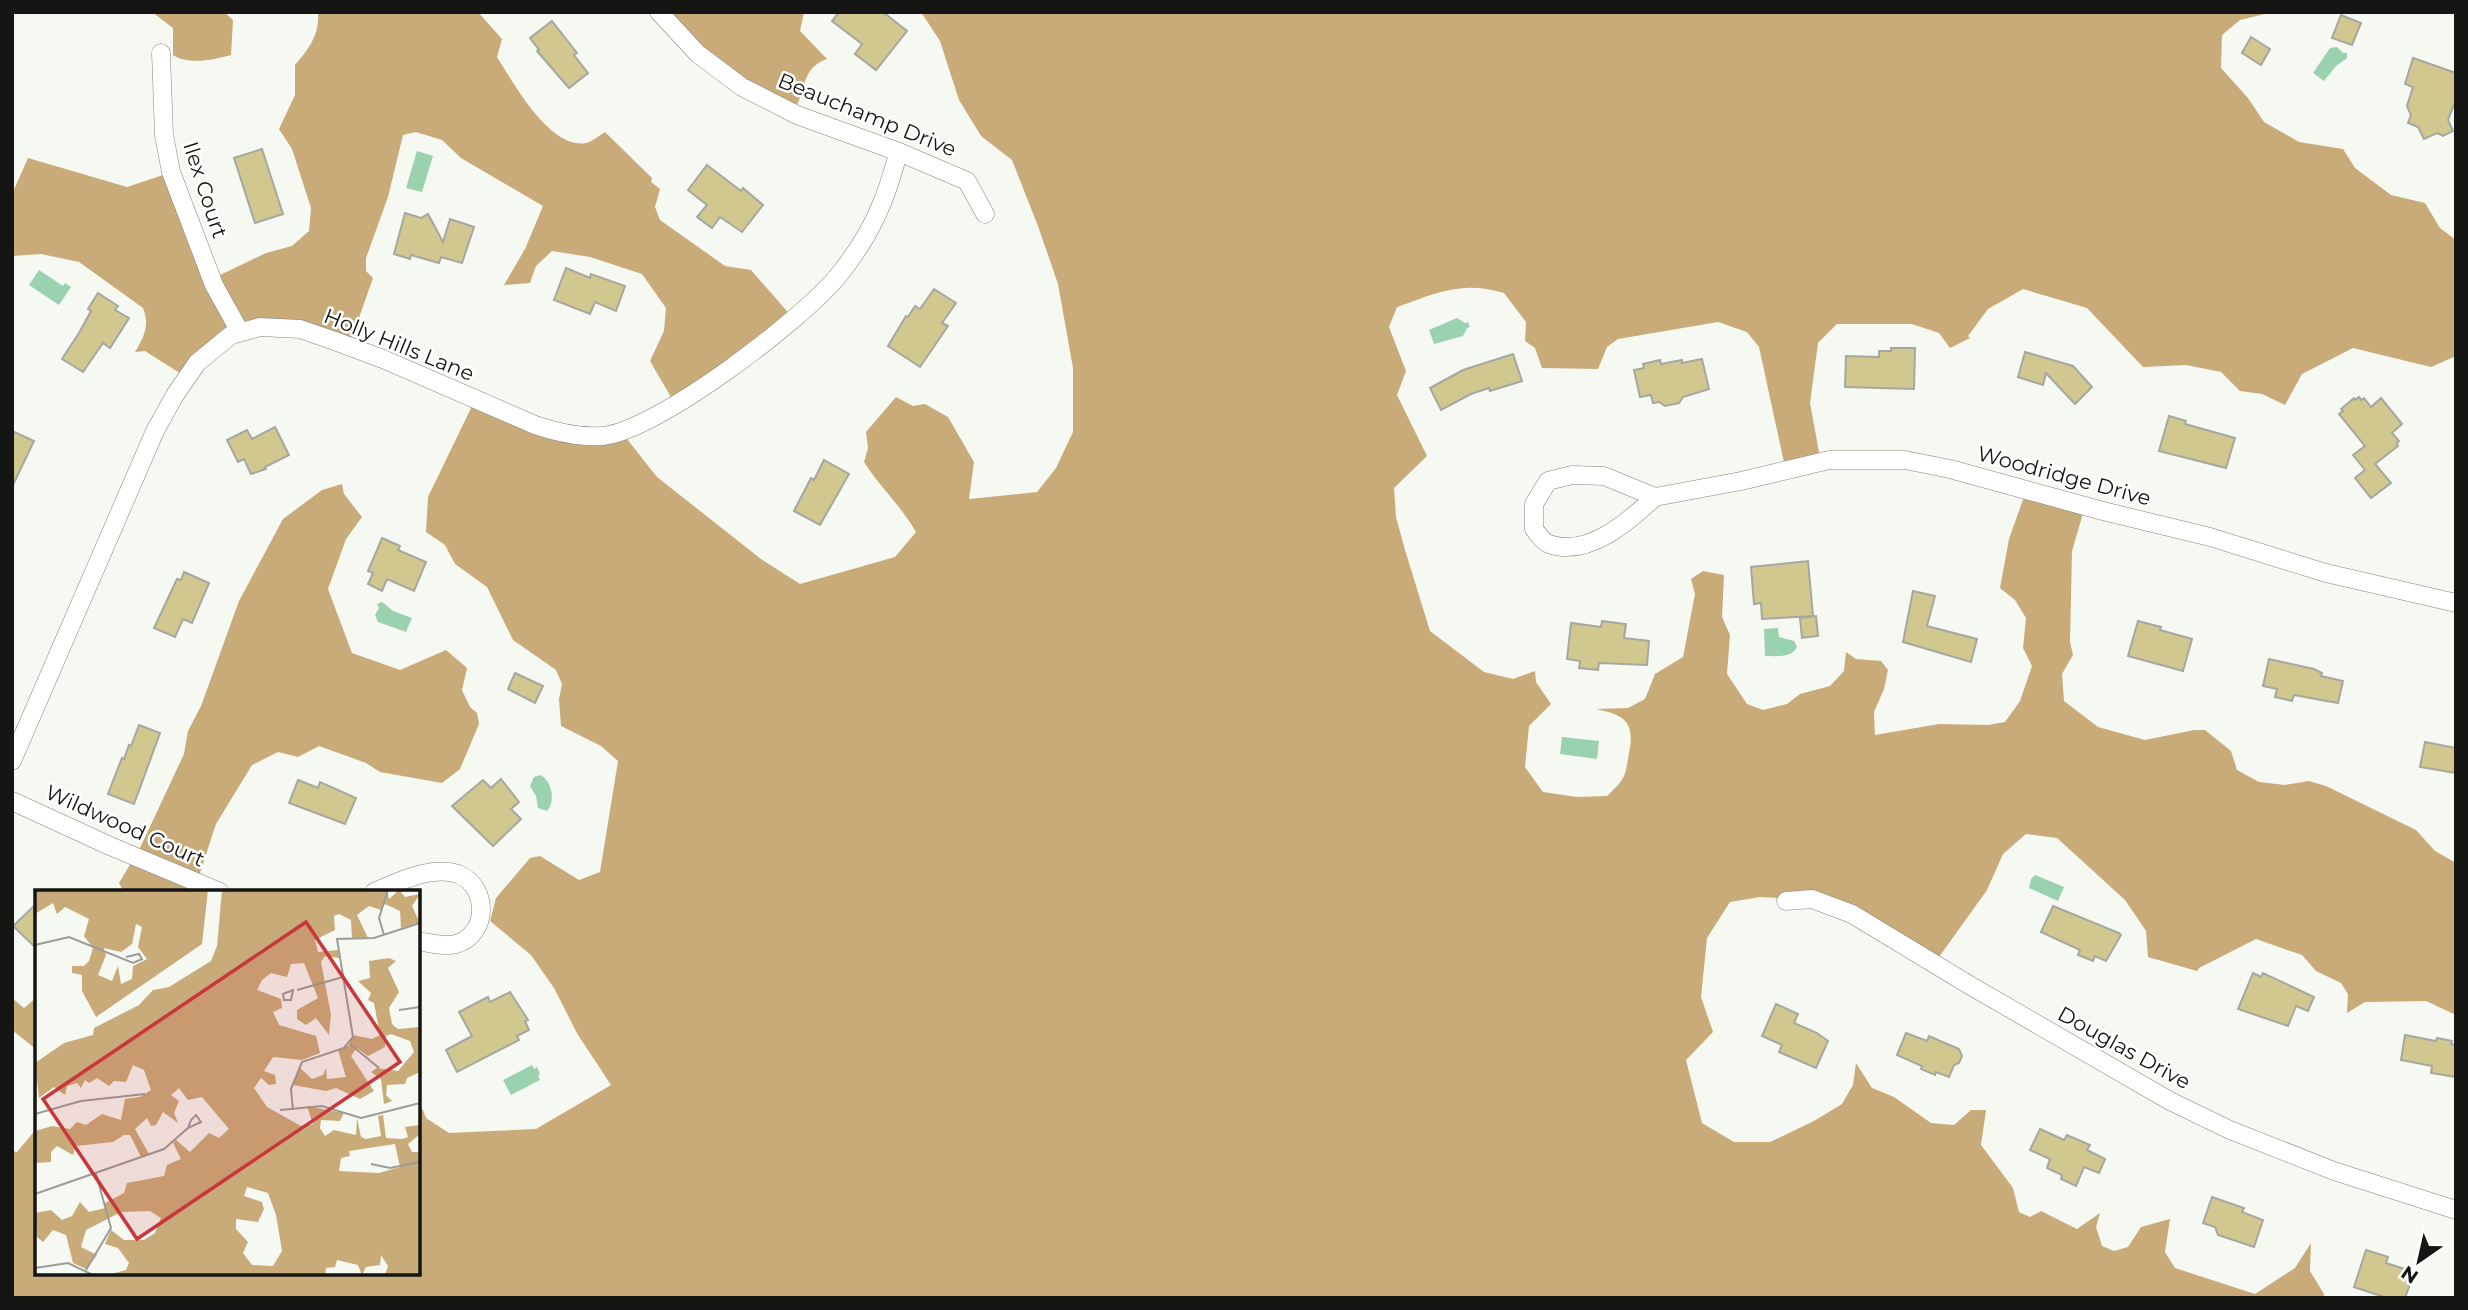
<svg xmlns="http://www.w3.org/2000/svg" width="2468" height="1310" viewBox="0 0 2468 1310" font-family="Montserrat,sans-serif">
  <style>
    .forest { fill: #c9ab79 }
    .water { fill: #9ad1af }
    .building { fill: #d1c88f; stroke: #a7a7a1; stroke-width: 2 }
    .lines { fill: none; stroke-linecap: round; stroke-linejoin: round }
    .minor-casing { stroke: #82847f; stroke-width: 19 }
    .minor { stroke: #fff; stroke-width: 18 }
    .labels { text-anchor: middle; stroke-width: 5; stroke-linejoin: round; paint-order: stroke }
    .street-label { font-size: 21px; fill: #151513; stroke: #fff }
    .inset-road { fill: none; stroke: #9c9d99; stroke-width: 2 }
    .view { fill: #c7373c; fill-opacity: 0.15; stroke: #c7373c; stroke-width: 3.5 }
    .inset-edge { fill: none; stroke: #151513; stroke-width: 3.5 }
  </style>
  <rect width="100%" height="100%" fill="#f6f8f2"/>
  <g class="forest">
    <path d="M152,12H224L233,20L231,55C214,60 188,65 173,55V28Z"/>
    <path d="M318,12H478L502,39L497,57C513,82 550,150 586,143C592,142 600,135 605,132L652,178L651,182L660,189L655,207L660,220L725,266L751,270L792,317L675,404L650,361L664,331L666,308L642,274L590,257L552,251L536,266L530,283L504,285L525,249L543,206L461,158L442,140L416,132L403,135L388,197L366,258V271L373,278L349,346L303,333H239L186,377L145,351L135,352C144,337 150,325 143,308L79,262L41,254L12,256V194L28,158L127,187L172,172L220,275L266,253L292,246L309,231L311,208L292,149L279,129L295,95V65C309,49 320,34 318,12Z"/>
    <path d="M656,12H804L800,31L827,59C799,69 807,93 792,114Z"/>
    <path d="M921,12H2273L2240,20L2222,35L2221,68L2248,98L2264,122L2299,142L2343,149L2355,168L2391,195L2425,203L2440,228L2456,240V356L2431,367L2353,348L2302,374L2285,405L2262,394L2240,391L2221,372L2186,365L2143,367L2087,308L2023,289L1988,309L1968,336L1970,338L1950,348L1939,333L1912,324H1837L1818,343L1810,403L1821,463L1785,467L1759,347L1747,332L1718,322L1618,339L1607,347L1598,369L1542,368L1535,348L1525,341L1526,322L1504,293C1462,280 1436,293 1397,307L1389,327L1406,371L1397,395L1427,456L1394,488L1396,517L1405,550L1430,631L1484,672L1513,679L1535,671L1536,682L1551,704L1529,726L1525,767L1543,792L1577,797L1607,796C1625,779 1625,778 1629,753C1635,723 1626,715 1596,709L1628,708L1645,699L1655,674L1683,657L1695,594L1691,579L1703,571L1724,575L1722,617L1730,635L1727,674L1747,704L1763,710L1787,704L1800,694L1830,686L1844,671L1846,652L1856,659L1881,661L1888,670L1884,689L1874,712L1875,735L1939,724L1988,725L2005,722L2020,701L2032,666L2023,648L2026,618L2015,600L2000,588L2009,539L2025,494L2084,510L2072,551L2070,642L2073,655L2062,674L2064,701L2098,727L2145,740L2194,730H2205L2231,751L2237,770L2259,782L2285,785L2309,781L2326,786L2416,830L2435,851L2456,863V1015L2426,1001L2365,1002L2347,1013L2348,994L2341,983L2316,971L2302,955L2256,939L2199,968L2197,971L2148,957L2146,931L2125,900L2057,838L2026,834L2003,854L1987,890L1939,957L1832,901L1760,897L1730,902L1707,938L1701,997L1713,1032L1686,1060L1702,1123L1734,1142H1770L1814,1121L1842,1104L1853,1085L1856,1063L1872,1088L1894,1097L1931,1123L1954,1125L1971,1110H1986L1981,1145L2013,1188L2019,1212L2030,1217L2041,1211L2077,1229L2100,1213L2096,1227L2102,1246L2114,1251L2128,1247L2141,1227L2170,1219L2165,1252L2175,1268L2255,1294L2295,1268L2311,1243L2310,1271L2324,1294V1298H12V1151L17,1152L37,1128V1273H418V1106L423,1110L426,1118L449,1133L536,1129L611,1085L578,1035L554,988L531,955L490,921L496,898L530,858L540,856L579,880L600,872L618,761L601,746L561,726L559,699L562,684L556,670L513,640L487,587L455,564L445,545L426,532L428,497L473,404L546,431L623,434L657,477L761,559L800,584L895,557L916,532C901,506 880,487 864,462L868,448L866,432L896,397L913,406L925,404L948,417L974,462L969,499L1037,492L1056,468L1073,432V368L1058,284L1038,226L1012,160L981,136L959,100L940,41Z"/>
    <polygon points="342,484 344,494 362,517 346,539 328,589 352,653 400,670 446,650 467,668 462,690 470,707 477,713 479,724 460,769 442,783 380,772 366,763 319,746 298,757 278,752 252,765 216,824 197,882 206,892 124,892 119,883 140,848 184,754 188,731 201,706 239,601 283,519 322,490"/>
    <polygon points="37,997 37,1050 12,1030 12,998 24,1008"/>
  </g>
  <g class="water">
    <polygon points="2337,47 2343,53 2347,53 2347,58 2336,66 2324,81 2313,73 2330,48"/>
    <polygon points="417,151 433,156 422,192 406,188"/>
    <polygon points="39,270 63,286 65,283 71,287 59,305 29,285"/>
    <polygon points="1457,318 1465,323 1468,322 1470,327 1467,328 1463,336 1434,344 1429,330"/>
    <polygon points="382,602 393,611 412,618 406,632 378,622 375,615 379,608 377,604"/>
    <path d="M1778,628L1779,637L1794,641L1797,647C1792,658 1776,656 1765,656L1764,629Z"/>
    <polygon points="1562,737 1599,741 1597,759 1560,754"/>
    <path d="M540,775C552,780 556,802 547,811L538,808L536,796L530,786L534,777Z"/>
    <polygon points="2035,875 2064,887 2058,901 2029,888 2031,879"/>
    <polygon points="532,1065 534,1069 537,1067 540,1074 538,1076 540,1080 511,1095 503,1080"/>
  </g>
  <g class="building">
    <polygon points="839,12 883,12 907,31 876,70 855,54 862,44 832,21"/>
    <polygon points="2341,15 2361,23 2352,45 2332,38"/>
    <polygon points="552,21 577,53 574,55 588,73 569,88 537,51 539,50 530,38"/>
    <polygon points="2251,37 2270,49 2261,65 2242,53"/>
    <polygon points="2413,58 2456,73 2456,99 2448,120 2453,131 2443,136 2437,133 2424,139 2418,127 2408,123 2411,115 2407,106 2413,87 2405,84"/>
    <polygon points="262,149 283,214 255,223 234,158"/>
    <polygon points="707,165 741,191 743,188 763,205 742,232 720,217 712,228 697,217 707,205 688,190"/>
    <polygon points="405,213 421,218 428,214 443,242 450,219 474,227 462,263 441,257 439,263 411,255 410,259 394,254"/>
    <polygon points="566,268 590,278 591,274 625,286 616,311 595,302 590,314 554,300"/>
    <polygon points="934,289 956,303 942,323 948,326 920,367 888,346 906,316 908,317 915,306 920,309"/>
    <polygon points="98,293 118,306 115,310 129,318 110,348 103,343 83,372 62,359 79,333 91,311 88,309"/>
    <polygon points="1891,348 1915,348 1914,389 1845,387 1846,356 1879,357 1879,351 1891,351"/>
    <polygon points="2025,352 2073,366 2092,387 2075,404 2046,373 2043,385 2018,377"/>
    <polygon points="1513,354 1522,381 1490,391 1489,388 1471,394 1441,410 1430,388 1463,370"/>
    <polygon points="1702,359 1709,389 1683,397 1679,403 1665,406 1659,402 1653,403 1651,395 1640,397 1634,370 1644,368 1643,364 1660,360 1661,364 1682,360 1682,363"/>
    <polygon points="2359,397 2361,400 2364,398 2371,407 2381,398 2402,424 2392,433 2399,441 2397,443 2398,446 2375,464 2391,483 2371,498 2355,478 2365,470 2353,455 2365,446 2339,414 2343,411 2341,409 2354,398 2355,400"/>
    <polygon points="2169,416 2186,421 2185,424 2235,438 2226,468 2159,451"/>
    <polygon points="275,427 289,455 265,467 266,469 251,474 244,459 238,462 227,440 247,430 252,439"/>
    <polygon points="12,431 34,441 12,487"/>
    <polygon points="824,460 849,474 820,525 794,511 811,478 814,480"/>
    <polygon points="382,538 400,546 398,550 426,562 414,591 387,579 382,591 368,584 373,573 368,571"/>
    <polygon points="1808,561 1813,616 1762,619 1761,603 1754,604 1751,567"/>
    <polygon points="184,572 209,583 192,623 183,619 175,637 154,628 177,579 181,580"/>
    <polygon points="1913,591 1935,596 1927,626 1977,639 1971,662 1903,642"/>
    <polygon points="1816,616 1818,636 1802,638 1800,618"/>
    <polygon points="1602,621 1626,624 1624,638 1649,641 1647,665 1599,663 1598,670 1579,668 1580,661 1567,659 1571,623 1601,627"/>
    <polygon points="2138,621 2161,627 2160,630 2192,639 2183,671 2128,656"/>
    <polygon points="2269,659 2314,669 2322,673 2321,676 2343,681 2338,703 2294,695 2292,701 2275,697 2277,689 2263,686"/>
    <polygon points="515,673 543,686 535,703 508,689"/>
    <polygon points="139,725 160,733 134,804 108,794 122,758 124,759 129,745 131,746"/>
    <polygon points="2425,742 2456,748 2456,773 2420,767"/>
    <polygon points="501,779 519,802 511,809 521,819 493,846 452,806 483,780 491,788"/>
    <polygon points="298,780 318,788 320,782 356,798 345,824 289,803"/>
    <polygon points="37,903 37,949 13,926"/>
    <polygon points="2053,906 2119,933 2121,935 2106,961 2095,956 2093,961 2078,955 2080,950 2041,932"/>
    <polygon points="2253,973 2261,977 2263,973 2314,997 2308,1011 2296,1006 2288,1026 2238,1009"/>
    <polygon points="510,992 528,1020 525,1021 529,1030 517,1036 519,1040 457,1072 446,1050 472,1036 459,1012 488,997 490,1002"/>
    <polygon points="1776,1004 1798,1014 1794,1023 1817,1033 1828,1041 1816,1068 1779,1052 1782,1045 1762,1036"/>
    <polygon points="1906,1033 1927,1041 1929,1036 1959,1049 1962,1056 1959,1063 1954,1065 1949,1077 1936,1072 1935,1075 1921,1069 1922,1066 1897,1055"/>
    <polygon points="2405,1035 2436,1041 2437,1038 2452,1041 2451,1044 2456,1045 2456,1077 2431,1073 2432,1066 2401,1060"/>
    <polygon points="2040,1129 2064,1140 2067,1135 2090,1145 2087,1150 2105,1159 2099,1173 2084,1167 2076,1186 2061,1179 2062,1175 2047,1168 2050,1159 2030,1150"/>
    <polygon points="2212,1197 2244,1208 2242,1212 2263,1220 2254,1247 2218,1235 2215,1227 2203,1223"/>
    <polygon points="2366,1250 2388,1257 2386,1263 2414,1272 2405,1298 2387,1298 2354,1287"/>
  </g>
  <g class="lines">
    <defs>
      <g id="minor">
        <polyline points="659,12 698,54 742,87 797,115 899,152 967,181 985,214"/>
        <polyline points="161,53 164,135 171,172 214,285 240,332"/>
        <path d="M1572,475L1604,476L1655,497C1629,521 1588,558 1549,544C1543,542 1538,534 1534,529V504L1548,481Z"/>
        <polyline points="1655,497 1741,481 1829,460 1905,460 1950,469 2103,511 2210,537 2326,573 2456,603"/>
        <path d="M12,761L155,431L175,395L197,363L231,335L260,327L300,329L332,340L383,359L535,425C556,432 580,438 603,436C657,431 803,319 838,276C855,255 872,228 882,203C889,187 893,169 899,152"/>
        <polyline points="12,801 110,846 220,892"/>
        <path d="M374,892C398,882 432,865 458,874C489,886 489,935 456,944C444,947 430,943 418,941"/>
        <polyline points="1786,901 1812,899 1852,914 1971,986 2170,1101 2230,1130 2334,1171 2456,1210"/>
      </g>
    </defs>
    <use href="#minor" class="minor-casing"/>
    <use href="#minor" class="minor"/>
  </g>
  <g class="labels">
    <g class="street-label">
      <text transform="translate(867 115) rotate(22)" y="7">Beauchamp Drive</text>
      <text transform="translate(205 190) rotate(72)" y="7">Ilex Court</text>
      <text transform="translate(399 345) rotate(22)" y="7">Holly Hills Lane</text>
      <text transform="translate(2064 476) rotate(15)" y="7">Woodridge Drive</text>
      <text transform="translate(125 826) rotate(24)" y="7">Wildwood Court</text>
      <text transform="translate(2124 1048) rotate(29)" y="7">Douglas Drive</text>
    </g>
  </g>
  <g transform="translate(35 890)">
    <rect width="385" height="385" fill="#f6f8f2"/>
    <path d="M0,0H173L167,54L61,127L47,101V85L37,83V76H49L54,71L58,58L49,46L54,29L30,17L22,24L18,13L0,24ZM101,34L107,37L103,57L112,69L98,76L97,89L86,94L83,76L77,91L63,85L71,65L69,58L86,62L97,54ZM187,0H352L354,9L364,0L370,7L385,4L377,16L385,33L366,38L365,21L350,14L346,20L334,16L322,25L333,48H317L316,30L304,24L299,26L300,40L280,50L283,62L303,60L304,68L290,66L286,72L296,125L294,145L281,128L271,135L262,129V120L283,108L269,73L256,74L252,87L236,83L227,90L222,100L246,109L247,118L238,122L244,135L281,146L285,163L267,170L238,167L229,181L240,185L241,194L234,195L226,188L219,198L232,217L266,236L278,234L272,216L309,223L305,231L286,230L285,238L290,246L299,240L321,245L322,228L326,247L331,249L346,246L343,226L348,225L351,248L367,249L373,247L370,237L385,235V244L373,254L377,262H385V385H350L353,376L346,365L345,375L331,377L327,385L323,375L302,370L300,377L291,378L290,385H73L91,380L94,373L83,358L70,354L76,340L89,350H109L120,343L126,328L115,321L86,322L51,340L46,357L62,365L51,379L38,373L31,345L18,340L8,352L2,347L0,323L16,320L27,330L37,326L45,312L54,322L70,318V313L89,303L92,293L129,286L132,275L146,269L138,253L141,250L155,262L174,243L184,248L194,239L167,207L153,210L144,198L136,205L144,211L139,223L143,233L128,222L121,235L116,236L112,228L100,239L114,264L106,267L95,245H89L78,252L41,256L38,265L22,256L16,262V272L0,273V241L17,236L35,239L42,232L51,235L67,224L86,230L90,209L105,207L116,200L109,180L98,175L91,192L79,191L74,196L62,188L54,193L50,190L46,198L42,193L32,196L30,205L19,197L4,208L0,173L29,153L58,145L59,138L104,115L118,100L134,97L176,71L182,56ZM360,254L365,277L344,283L304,281L306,268L315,266L314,261ZM212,297L233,303L241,325L247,361L238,376L217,375L208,363L213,352L201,339V329L223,332L229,319L227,312L209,306ZM354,68L361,71L353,78L364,102L354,118L357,134L363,139L385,137V182L372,188L370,194L352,195L351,205L357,211L349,214L346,189L336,182L342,178L363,181L379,162L375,151L356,144L351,146L350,157L333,166L322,158L316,166L339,201L325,209L301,198L291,201L258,195L264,177L277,189L288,185L291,178L292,189L311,187L303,160L314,155L318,145L337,149L345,145L339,113L333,110L336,103L323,91L335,88L334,71Z" fill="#c9ab79" fill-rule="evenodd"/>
    <path class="inset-road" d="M349,45L344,28L353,0M0,55L34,47L98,73L107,69L104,64L91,67M258,100L256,110H249L248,104ZM262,100L308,87M364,120L385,117M315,154L344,178M245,220L287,216L326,228L385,213M258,220L256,199L267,172L309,158L318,147L302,49L339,48L385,33M0,224L46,211L110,204M161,225L166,232L153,238L156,230ZM336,274L355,278L385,272M0,304L129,259L153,238M0,378L33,373L58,385M51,380L76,338L61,284"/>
    <path class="view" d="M271,32L365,172L102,349L8,209Z"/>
    <rect width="385" height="385" class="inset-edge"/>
  </g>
  <rect width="2468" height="1310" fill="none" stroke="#151513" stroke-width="28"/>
  <g transform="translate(2419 1261) rotate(214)" stroke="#ffffff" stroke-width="5" paint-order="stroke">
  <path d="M0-5L12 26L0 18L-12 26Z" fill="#151513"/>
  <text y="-10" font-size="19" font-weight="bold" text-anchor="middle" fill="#151513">N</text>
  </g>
</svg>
